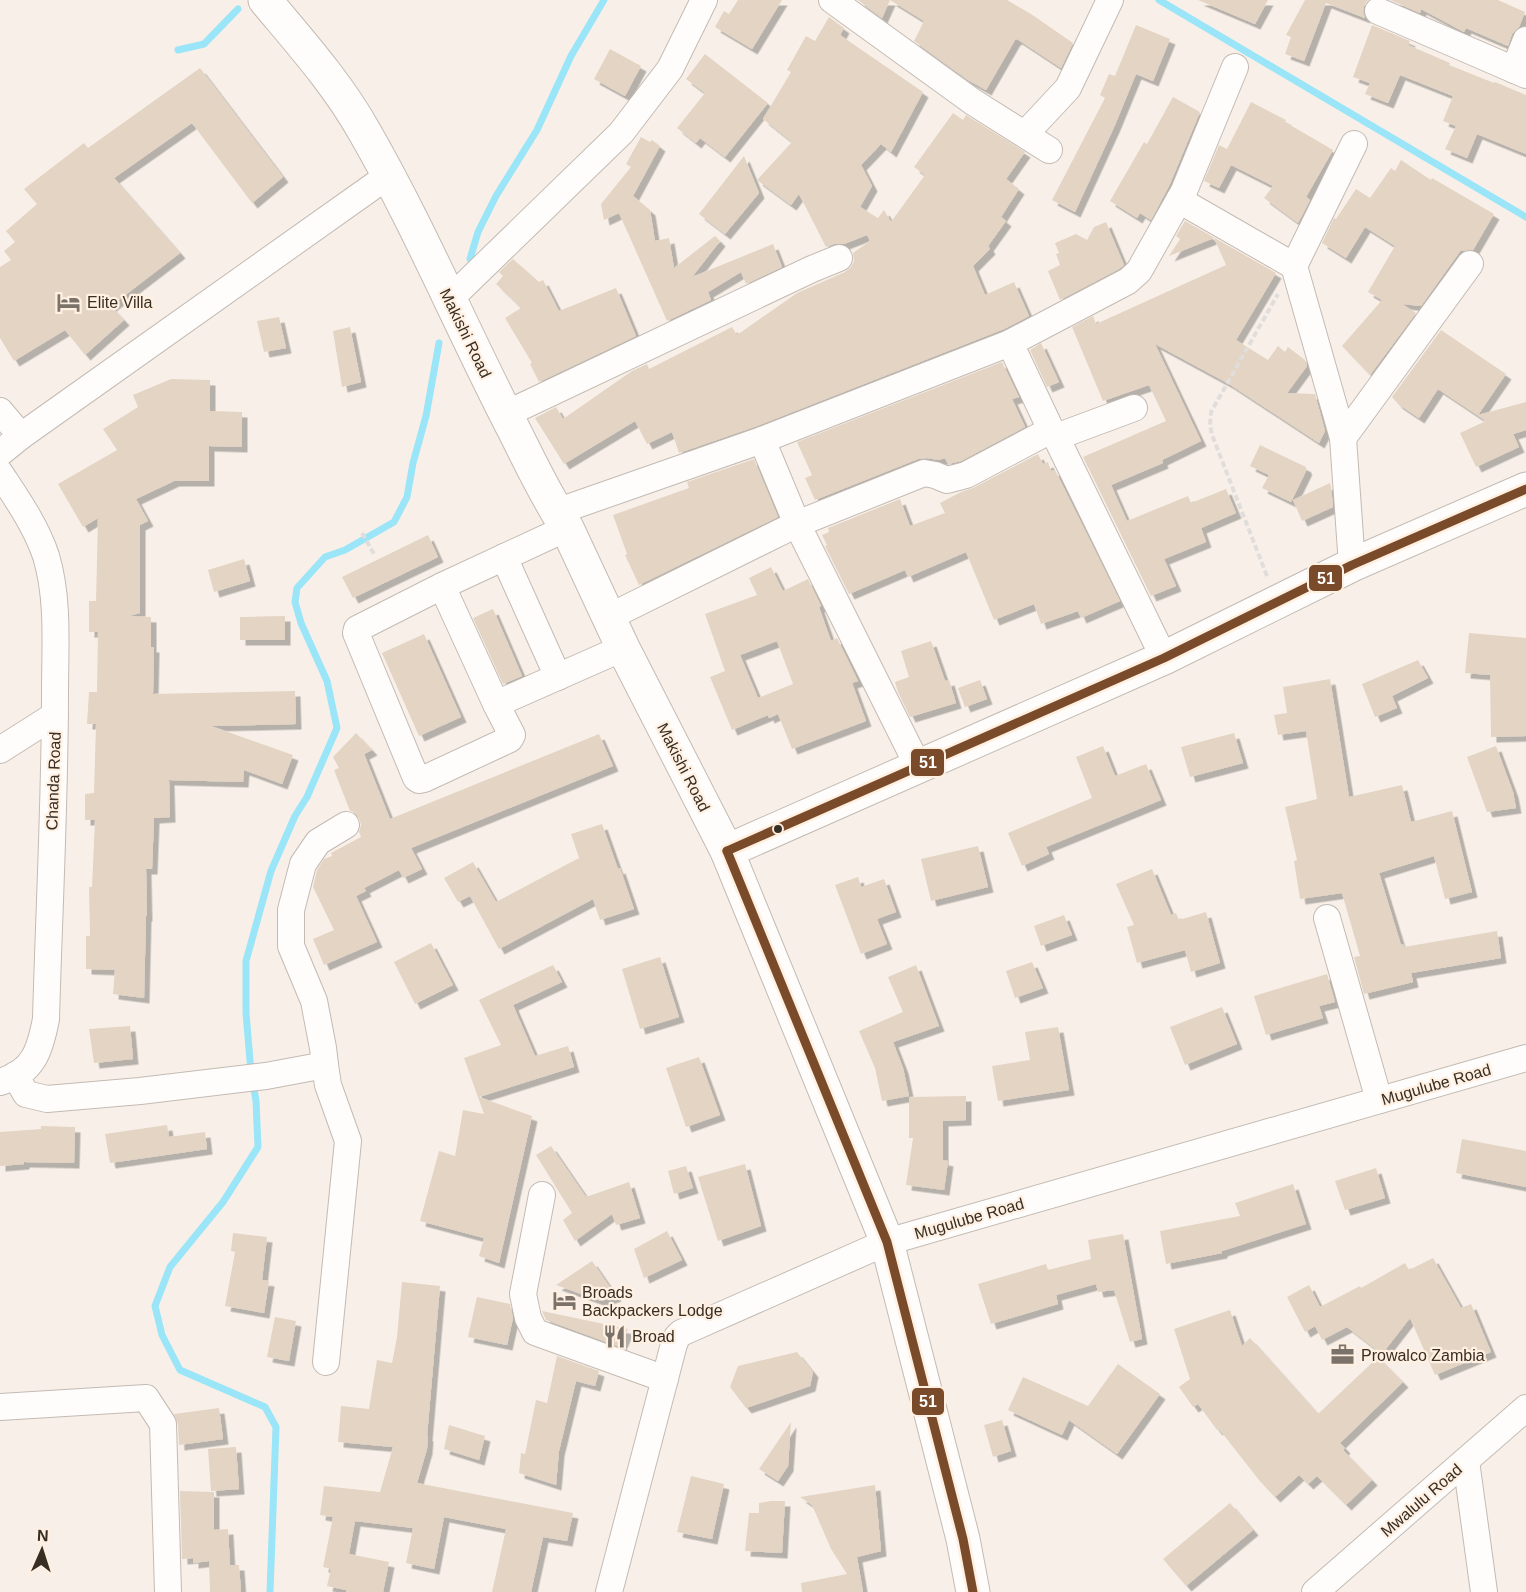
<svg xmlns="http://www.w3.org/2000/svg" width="1526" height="1592" viewBox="0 0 1526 1592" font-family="Helvetica,sans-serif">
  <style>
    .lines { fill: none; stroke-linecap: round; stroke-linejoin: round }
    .stream { stroke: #9ae5f7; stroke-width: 7 }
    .building { fill: #e4d4c4; fill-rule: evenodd; filter: url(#shadow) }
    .minor-casing { stroke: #c3bbb3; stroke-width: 28 }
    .major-casing { stroke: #c3bbb3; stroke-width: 35 }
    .path { stroke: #e0ddda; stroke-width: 4; stroke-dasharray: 6 3; stroke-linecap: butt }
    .minor { stroke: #fefdfc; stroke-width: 26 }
    .major { stroke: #fefdfc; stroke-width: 33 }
    .bus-1-casing { stroke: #fff0e1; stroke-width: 14 }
    .bus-1 { stroke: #7a4b2a; stroke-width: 9 }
    .bus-dot { fill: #372e24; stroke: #fff0e1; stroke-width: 2 }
    .labels { text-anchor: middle; stroke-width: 4.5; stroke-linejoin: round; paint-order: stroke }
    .poi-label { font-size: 16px; fill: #372e24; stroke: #fff0e1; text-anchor: start }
    .street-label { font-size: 16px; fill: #372e24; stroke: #fff0e1 }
    .line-badge { stroke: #fff0e1; stroke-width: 2 }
    .badge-label { font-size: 16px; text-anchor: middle; font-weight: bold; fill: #fff }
  </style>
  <defs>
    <filter id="shadow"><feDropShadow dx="5.5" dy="5.5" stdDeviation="0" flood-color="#0004"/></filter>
  </defs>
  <rect width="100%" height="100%" fill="#f8f0e8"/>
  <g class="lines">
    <g class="stream">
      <polyline points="1159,0 1526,217"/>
      <polyline points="178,50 204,44 238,9"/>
      <polyline points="470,259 478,232 496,196 537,130 571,56 604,0"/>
      <polyline points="270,1592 276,1427 265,1407 180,1370 162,1335 155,1306 170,1267 223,1202 258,1147 256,1101 251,1072 246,1013 246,961 271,871 295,816 307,797 337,728 327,681 301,623 295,602 297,588 325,557 345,550 394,522 407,497 413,463 426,416 439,343"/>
    </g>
  </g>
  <g class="building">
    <polygon points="738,0 782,0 752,49 715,27 724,11 729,14"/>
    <polygon points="858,0 1007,0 1031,14 1073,43 1061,68 1017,39 1015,40 986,90 968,80 914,41 924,21 890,0 882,18"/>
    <polygon points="1198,0 1268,0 1255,24"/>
    <polygon points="1305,0 1368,0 1364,6 1363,12 1365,18 1326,3 1304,61 1285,54 1291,37 1286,35"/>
    <polygon points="1390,0 1498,0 1525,12 1519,27 1512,34 1508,46 1466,28 1464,32 1421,9 1420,13"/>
    <polygon points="829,17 844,28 840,35 923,92 891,152 881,144 861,165 872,186 860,207 878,218 884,210 891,222 925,175 914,167 953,113 963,120 966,115 1025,152 1006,179 1019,189 1001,217 1006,221 988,246 990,249 973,266 985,295 1014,282 1029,316 1004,329 757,426 679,453 672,432 647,444 635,421 564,464 535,418 556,407 563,419 632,371 647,364 649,369 732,327 737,335 797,293 845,272 851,267 854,261 853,253 870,241 867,235 844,244 834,244 826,247 799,194 791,205 757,180 792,142 763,119 791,72 787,70 806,36 815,41"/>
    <polygon points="1136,25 1170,39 1153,81 1136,74 1115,125 1075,212 1052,200 1105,98 1100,95 1109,74 1115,76"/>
    <polygon points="1372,25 1410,41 1408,45 1450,63 1449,65 1494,83 1495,82 1526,95 1526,154 1477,134 1467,158 1445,149 1456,126 1443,121 1453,96 1400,75 1388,103 1365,94 1370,83 1353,77"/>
    <polygon points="610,49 641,66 625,96 594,79"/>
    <polygon points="705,54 768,103 725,157 700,138 696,143 677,128 705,93 686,79"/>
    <polygon points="200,68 283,177 252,203 192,123 114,178 180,253 111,306 124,320 85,355 65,330 14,361 0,338 0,267 11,260 4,251 15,242 6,231 37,204 24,189 84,143 88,148"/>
    <polygon points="1173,97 1200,112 1170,184 1151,220 1140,213 1137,218 1110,201 1144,142 1147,144"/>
    <polygon points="1251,102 1286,120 1285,122 1333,150 1306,197 1310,200 1298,223 1264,198 1273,186 1231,165 1219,188 1204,181 1219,145 1227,149"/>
    <polygon points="641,137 650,142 652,140 660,146 633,196 650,210 655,241 669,238 674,268 715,236 720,241 692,277 773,244 782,267 746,284 741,272 708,292 711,300 667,321 619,213 604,220 601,204 631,167 626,164"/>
    <polygon points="744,156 759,193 725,234 699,214"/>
    <polygon points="1401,160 1431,180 1432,178 1494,214 1473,250 1462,251 1461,250 1421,306 1402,304 1416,313 1370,375 1342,346 1382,300 1368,292 1395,246 1365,227 1346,258 1322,243 1334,218 1336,219 1356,189 1370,198 1391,168 1395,171"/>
    <polygon points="1185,221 1276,273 1236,340 1268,360 1278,346 1285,352 1288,347 1305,360 1307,366 1287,393 1315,394 1325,431 1319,443 1229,384 1155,344 1201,441 1162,460 1163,463 1111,485 1127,521 1188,496 1191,503 1226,489 1236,513 1201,528 1206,542 1164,559 1176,586 1151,596 1083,457 1166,421 1149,385 1103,401 1072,327 1093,316 1096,324 1226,265 1214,238 1169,256 1180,239 1176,236"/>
    <polygon points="1106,222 1124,265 1119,269 1060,300 1048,271 1060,265 1056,254 1059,253 1055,243 1076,234 1087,240 1094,227"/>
    <polygon points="513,259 539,282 543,280 559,311 616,288 636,336 539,382 530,364 532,363 505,318 521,308 496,284 503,276 499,272"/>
    <polygon points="279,317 286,348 264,352 257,321"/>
    <polygon points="350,327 361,382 342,387 333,331"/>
    <polygon points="1441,330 1506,374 1478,415 1526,402 1526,430 1513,434 1519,447 1476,467 1460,433 1486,421 1438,389 1419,418 1398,404 1392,397"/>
    <polygon points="1041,343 1059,382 1047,387 1030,350"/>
    <polygon points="1002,362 1019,397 1012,399 1025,427 961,461 948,464 945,458 939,460 927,458 918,459 815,500 805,478 812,475 797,442"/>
    <polygon points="171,379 210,380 210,411 242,412 242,447 209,446 209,481 174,481 136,499 148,521 140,525 140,613 129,616 151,617 151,647 154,647 153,694 295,691 296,724 211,726 293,755 282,784 244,770 243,782 169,780 170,817 154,818 152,869 146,869 147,916 146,916 144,998 113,994 115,970 86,969 86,936 90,936 89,887 92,887 95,820 85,820 85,794 94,793 96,724 87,724 89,692 97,692 98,632 89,632 89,601 96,601 98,518 83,527 58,484 117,450 103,429 138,407 133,395"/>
    <polygon points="1260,445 1306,467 1306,469 1307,469 1291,502 1262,488 1269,475 1250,466"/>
    <polygon points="1038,454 1043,464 1048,462 1051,471 1055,470 1120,601 1081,618 1078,611 1041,624 1034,604 994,620 966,552 908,577 905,570 849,594 825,546 827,545 822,535 829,532 828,528 900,499 910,526 945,513 940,503 961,492 973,488"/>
    <polygon points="754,459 778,517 639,585 625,555 627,554 613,515 689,488 687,482"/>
    <polygon points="1330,483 1331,487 1333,507 1302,521 1293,500"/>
    <polygon points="428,535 438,557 353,598 342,577"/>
    <polygon points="244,559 250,581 214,592 208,570"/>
    <path d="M771,567L783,591L808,579L821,606L819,607L831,641L837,638L858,681L852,683L866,721L792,749L778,714L769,718L768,715L732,730L710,677L725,671L705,614L757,595L749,578ZM777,641L793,684L758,698L740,655Z"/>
    <polygon points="493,609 522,676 503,684 473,618"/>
    <polygon points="285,616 285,640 240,640 240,617"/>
    <polygon points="1469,633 1526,638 1526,736 1491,737 1490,675 1465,673"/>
    <polygon points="424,634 461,717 419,736 382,653"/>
    <polygon points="931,641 945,681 949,680 956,703 910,717 898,692 895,682 909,677 901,651"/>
    <polygon points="1418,660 1428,678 1392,696 1397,708 1375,717 1362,684"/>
    <polygon points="1330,679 1349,797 1402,785 1411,822 1452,811 1472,892 1445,899 1434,856 1379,873 1401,945 1403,944 1404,947 1497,931 1501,958 1411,973 1413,982 1364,994 1354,957 1360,956 1342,893 1300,899 1294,861 1297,860 1285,807 1317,799 1306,731 1278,735 1274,715 1287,713 1283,687"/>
    <polygon points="980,680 987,699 965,707 958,688"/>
    <polygon points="356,733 372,750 364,754 390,819 599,734 613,766 411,848 422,869 403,878 399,870 364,888 366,891 356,896 377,942 324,965 313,939 334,930 313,887 317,870 324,859 332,856 331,853 361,837 359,832 361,825 359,818 354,812 350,811 334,770 339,768 333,757"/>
    <polygon points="1234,733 1243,763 1190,777 1181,747"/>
    <polygon points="1103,746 1115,776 1146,764 1161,800 1046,847 1049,854 1022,866 1008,833 1092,798 1076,757"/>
    <polygon points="1496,746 1513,792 1516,808 1487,812 1467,757"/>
    <polygon points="602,824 618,869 620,868 634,909 600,920 593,899 499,949 470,896 458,902 444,878 473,862 496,902 579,858 571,834"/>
    <polygon points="978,846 988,887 931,901 921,859"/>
    <polygon points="1152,869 1171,915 1176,913 1179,920 1206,912 1220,963 1191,972 1185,950 1137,963 1127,927 1134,925 1116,884"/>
    <polygon points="858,877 861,887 884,879 896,912 877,919 887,944 861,954 835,885"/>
    <polygon points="1064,915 1072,935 1041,946 1034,926"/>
    <polygon points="431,943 453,985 415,1004 394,962"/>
    <polygon points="660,957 679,1017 640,1029 622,969"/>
    <polygon points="1032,962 1043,988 1015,998 1006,971"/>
    <polygon points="553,965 562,982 513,1005 535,1056 568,1046 574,1067 479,1097 532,1116 499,1263 479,1256 484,1238 420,1221 439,1151 455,1156 463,1110 484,1114 464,1058 501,1045 479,1000"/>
    <polygon points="916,965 939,1026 893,1042 903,1068 909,1096 882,1101 875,1068 859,1031 903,1012 888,977"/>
    <polygon points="1327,974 1335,1002 1319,1006 1323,1018 1266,1035 1254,996"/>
    <polygon points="1222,1007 1237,1044 1185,1065 1170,1027"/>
    <polygon points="130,1026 133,1059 94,1063 89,1029"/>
    <polygon points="1058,1027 1069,1090 998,1101 992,1066 1030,1060 1025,1032"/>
    <polygon points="699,1057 720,1115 686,1127 666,1068"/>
    <polygon points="966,1096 966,1120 943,1121 943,1160 948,1161 944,1190 906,1185 913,1138 909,1138 909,1097"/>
    <polygon points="167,1125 169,1137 205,1132 207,1149 110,1163 105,1134"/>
    <polygon points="41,1126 75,1127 74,1163 24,1162 24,1164 0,1166 0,1132 41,1129"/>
    <polygon points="1462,1139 1526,1151 1526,1187 1456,1173"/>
    <polygon points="551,1146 586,1197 629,1182 640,1218 616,1225 612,1214 575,1241 563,1220 572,1213 536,1155"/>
    <polygon points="745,1164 761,1226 718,1241 698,1177"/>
    <polygon points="686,1166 693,1188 674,1194 668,1171"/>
    <polygon points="1376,1168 1385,1198 1345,1210 1335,1181"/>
    <polygon points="1293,1184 1306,1224 1222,1251 1222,1253 1166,1264 1160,1231 1240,1216 1235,1203"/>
    <polygon points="667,1231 682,1260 644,1278 634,1249"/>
    <polygon points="233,1233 267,1237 262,1280 269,1281 264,1313 225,1306 235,1252 231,1251"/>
    <polygon points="1123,1234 1142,1339 1130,1342 1114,1290 1098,1292 1096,1284 1056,1295 1058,1304 991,1324 978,1284 1046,1264 1048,1270 1091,1259 1088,1240"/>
    <polygon points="1433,1258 1461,1308 1471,1304 1491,1352 1435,1375 1410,1318 1382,1354 1347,1327 1322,1340 1315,1326 1305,1332 1287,1297 1309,1285 1320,1307 1360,1286 1361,1288 1405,1263 1409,1270"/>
    <polygon points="592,1261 616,1296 601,1301 556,1285"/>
    <polygon points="402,1282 440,1286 427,1436 428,1436 427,1449 417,1483 573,1513 567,1541 543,1537 531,1592 492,1592 506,1529 444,1517 434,1569 406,1563 413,1528 355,1521 349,1554 389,1562 383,1592 346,1592 346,1590 327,1586 331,1569 323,1567 333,1517 320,1515 324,1486 380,1492 393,1447 338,1442 341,1406 369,1409 377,1360 392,1363 397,1337"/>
    <polygon points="477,1297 510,1304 513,1318 507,1345 468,1337"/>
    <polygon points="1230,1310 1242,1346 1250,1338 1318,1414 1378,1357 1403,1382 1340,1443 1345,1448 1343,1450 1372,1480 1346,1505 1317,1476 1308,1484 1299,1475 1275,1497 1259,1480 1219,1429 1217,1430 1198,1404 1193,1407 1179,1387 1190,1379 1174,1329"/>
    <polygon points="542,1311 628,1329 620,1347 546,1320"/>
    <polygon points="275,1317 296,1321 289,1361 267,1357"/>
    <polygon points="797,1352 813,1372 810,1386 746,1408 730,1387 738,1366"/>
    <polygon points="557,1356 599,1371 595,1386 576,1381 559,1451 556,1485 519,1473 521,1453 525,1454 536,1400 547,1403"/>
    <polygon points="1118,1364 1160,1394 1117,1454 1069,1420 1062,1435 1008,1410 1023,1377 1088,1406"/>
    <polygon points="219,1408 223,1439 179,1445 178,1424 174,1414"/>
    <polygon points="1002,1420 1011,1451 993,1457 984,1425"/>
    <polygon points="791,1422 788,1466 778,1481 759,1469"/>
    <polygon points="449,1425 485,1436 479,1460 444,1449"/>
    <polygon points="236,1447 239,1489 211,1491 208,1449"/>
    <polygon points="691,1476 724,1484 712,1539 677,1532"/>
    <polygon points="875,1485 881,1551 857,1557 863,1592 802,1592 801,1583 847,1574 831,1549 812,1505 800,1497"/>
    <polygon points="180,1491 214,1492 214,1530 228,1529 230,1565 239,1565 241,1592 210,1592 209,1561 193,1563 193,1558 182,1559"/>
    <polygon points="771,1501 785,1501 782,1553 745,1551 749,1513 759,1513 759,1503"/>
    <polygon points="1230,1503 1253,1530 1186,1586 1163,1559"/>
  </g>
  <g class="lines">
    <defs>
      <g id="minor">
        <polyline points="832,0 973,102 1049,150"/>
        <polyline points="1378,11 1526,75"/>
        <polyline points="1514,70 1526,40"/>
        <polyline points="1025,134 1068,88 1110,0"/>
        <polyline points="1179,200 1294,266 1343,438 1352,565"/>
        <polyline points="1294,266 1354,144"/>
        <polyline points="450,299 621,133 670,69 704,0"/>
        <polyline points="1010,343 1051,430 1056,437 1164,658"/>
        <polyline points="0,411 21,436"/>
        <polyline points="506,414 812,269 839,258"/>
        <polyline points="1056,437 1134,408"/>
        <polyline points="1343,438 1470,264"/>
        <polyline points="762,440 797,524 919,768"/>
        <polyline points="0,453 21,436 389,175"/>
        <path d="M0,473C17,499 36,526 46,556C59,599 55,647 55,692C55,801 49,910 46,1019C40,1050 34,1072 0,1082"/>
        <polyline points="556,512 762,440 1010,343 1128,281 1139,271 1184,191 1235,67"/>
        <polyline points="567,528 442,586 357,629 356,633 416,778 419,780 424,779 510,739 512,735 496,704 623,648"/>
        <polyline points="504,557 558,677"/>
        <polyline points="442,586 496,704"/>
        <polyline points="609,617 797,524 924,473 935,475 947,480 966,475 1051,430"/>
        <polyline points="0,750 55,715"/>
        <polyline points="1327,918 1379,1100"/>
        <polyline points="325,1065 323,1048 314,1001 291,946 291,910 303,864 318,842 346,825"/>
        <polyline points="15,1075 26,1094 47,1099 140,1091 266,1076 325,1065 328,1085 348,1141 326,1362"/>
        <polyline points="542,1195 523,1294 528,1318 535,1332 665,1379"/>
        <polyline points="0,1407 146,1398 163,1424 168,1592"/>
        <polyline points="1466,1461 1484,1592"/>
        <polyline points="609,1592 674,1344 677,1337 681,1333 887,1242 1526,1058"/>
        <polyline points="1315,1592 1526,1408"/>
      </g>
      <g id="major">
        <path d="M265,0C300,42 337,83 364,131C420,228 463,332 515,432C531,464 547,498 567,528L623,648L727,851L887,1242L963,1539L973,1592"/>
        <polyline points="727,851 1164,658 1352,565 1526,489"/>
      </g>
    </defs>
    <use href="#minor" class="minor-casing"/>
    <use href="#major" class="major-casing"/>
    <g class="path">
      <polyline points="362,533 374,554"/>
      <polyline points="1267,576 1212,435 1210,425 1211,412 1278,294"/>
    </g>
    <use href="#minor" class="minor"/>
    <use href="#major" class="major"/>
    <defs>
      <g id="bus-1">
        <polyline points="727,851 1164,658 1352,565 1526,489"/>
        <polyline points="727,851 887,1242 963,1539 973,1592"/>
      </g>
    </defs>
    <use href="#bus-1" class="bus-1-casing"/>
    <use href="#bus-1" class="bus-1"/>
  </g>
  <defs>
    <symbol id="hotel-bare" viewBox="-9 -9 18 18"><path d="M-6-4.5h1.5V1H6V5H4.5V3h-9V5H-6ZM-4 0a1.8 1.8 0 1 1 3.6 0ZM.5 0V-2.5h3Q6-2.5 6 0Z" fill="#7b7269" stroke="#fff0e1" stroke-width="2.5" paint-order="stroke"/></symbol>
    <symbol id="restaurant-bare" viewBox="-9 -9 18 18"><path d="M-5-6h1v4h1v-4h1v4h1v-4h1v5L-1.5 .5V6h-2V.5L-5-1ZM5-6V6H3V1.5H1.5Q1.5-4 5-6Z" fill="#7b7269" stroke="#fff0e1" stroke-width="2.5" paint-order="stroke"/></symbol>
    <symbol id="office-bare" viewBox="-9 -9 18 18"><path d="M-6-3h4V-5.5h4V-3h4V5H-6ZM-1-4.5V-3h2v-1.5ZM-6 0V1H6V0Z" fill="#7b7269" stroke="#fff0e1" stroke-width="2.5" paint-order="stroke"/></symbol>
  </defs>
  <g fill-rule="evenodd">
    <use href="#hotel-bare" x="52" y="286" width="33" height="33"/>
    <use href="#hotel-bare" x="548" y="1284" width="33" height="33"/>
    <use href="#restaurant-bare" x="598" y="1320" width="33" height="33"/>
    <use href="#office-bare" x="1326" y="1338" width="33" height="33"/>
  </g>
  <circle class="bus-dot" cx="778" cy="829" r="5"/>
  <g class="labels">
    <g class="poi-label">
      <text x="87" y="308">Elite Villa</text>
      <text x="582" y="1298">Broads<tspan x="582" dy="18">Backpackers Lodge</tspan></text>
      <text x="632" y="1342">Broad</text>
      <text x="1361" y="1361">Prowalco Zambia</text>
    </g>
    <g class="street-label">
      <text transform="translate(466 333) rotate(64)" y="6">Makishi Road</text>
      <text transform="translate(684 767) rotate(63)" y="6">Makishi Road</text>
      <text transform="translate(53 781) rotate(-88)" y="6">Chanda Road</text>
      <text transform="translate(1436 1084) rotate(-16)" y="6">Mugulube Road</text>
      <text transform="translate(969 1218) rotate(-16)" y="6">Mugulube Road</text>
      <text transform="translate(1421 1500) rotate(-41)" y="6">Mwalulu Road</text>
    </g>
  </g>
  <g class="line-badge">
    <rect x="1308" y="564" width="35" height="28" rx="6" fill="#7a4b2a"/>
    <rect x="910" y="748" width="35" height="29" rx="6" fill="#7a4b2a"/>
    <rect x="911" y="1387" width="34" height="29" rx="6" fill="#7a4b2a"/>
  </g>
  <g class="badge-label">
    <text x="1326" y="584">51</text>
    <text x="928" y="768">51</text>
    <text x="928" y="1407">51</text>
  </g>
  <g transform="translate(42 1550) rotate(3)" stroke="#fff0e1" stroke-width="4.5" paint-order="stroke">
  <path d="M0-4.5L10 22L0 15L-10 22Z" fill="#372e24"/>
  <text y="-9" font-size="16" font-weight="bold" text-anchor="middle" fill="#372e24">N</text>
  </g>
</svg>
